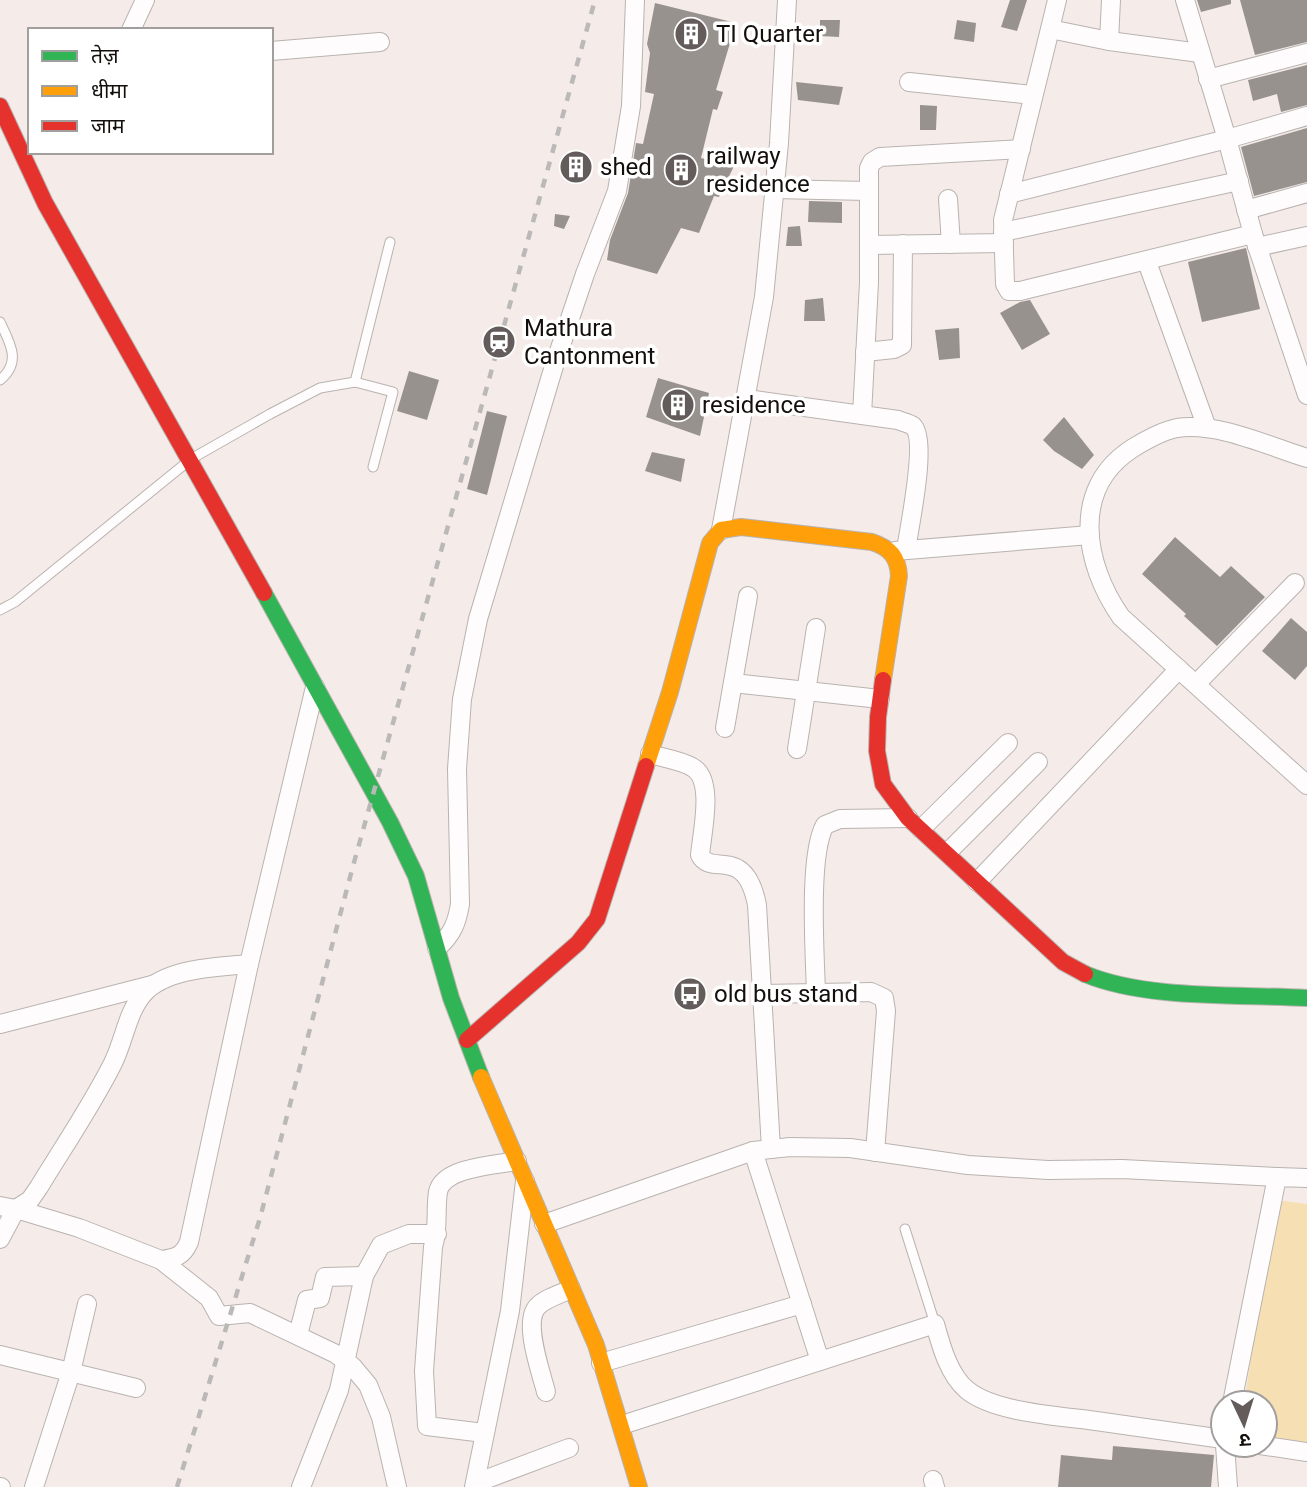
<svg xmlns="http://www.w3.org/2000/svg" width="1307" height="1487" viewBox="0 0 1307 1487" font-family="Roboto,'Noto Sans Devanagari',sans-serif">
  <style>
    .green { fill: #f6dfb3 }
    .building { fill: #98928f }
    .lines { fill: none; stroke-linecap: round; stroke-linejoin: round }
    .lane-casing { stroke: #b9b3b0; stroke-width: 11 }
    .street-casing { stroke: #b9b3b0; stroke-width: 20 }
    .fast-casing { stroke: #b9b3b0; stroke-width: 18 }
    .slow-casing { stroke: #b9b3b0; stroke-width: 18 }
    .jam-casing { stroke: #b9b3b0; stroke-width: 18 }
    .lane { stroke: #fefcfc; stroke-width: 9 }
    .street { stroke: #fefcfc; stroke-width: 18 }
    .fast { stroke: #30b455; stroke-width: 16 }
    .slow { stroke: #ff9f0a; stroke-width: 16 }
    .jam { stroke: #e5322d; stroke-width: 16 }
    .rail { stroke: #bbb9b8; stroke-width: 4.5; stroke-dasharray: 9 9; stroke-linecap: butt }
    .labels { text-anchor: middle; stroke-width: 7; stroke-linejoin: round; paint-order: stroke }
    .poi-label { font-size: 24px; fill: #140f0d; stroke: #fff; text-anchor: start }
  </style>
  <rect width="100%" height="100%" fill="#f5ece9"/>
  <polygon class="green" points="1276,1200 1307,1204 1307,1448 1265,1441 1265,1403 1244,1403"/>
  <g class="building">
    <polygon points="1010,0 1027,0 1017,31 1001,27"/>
    <polygon points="1197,0 1231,0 1231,4 1201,12"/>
    <polygon points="1240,0 1307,0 1307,42 1255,55"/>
    <polygon points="655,3 736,23 716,90 723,92 717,110 713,109 701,158 734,166 719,197 714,196 699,233 681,228 657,274 607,260 610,240 628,193 636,143 643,144 654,94 645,92 650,53 647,44"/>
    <polygon points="820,20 840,20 839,37 820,36"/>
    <polygon points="957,20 976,23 974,42 954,39"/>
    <polygon points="1307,65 1307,105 1281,112 1277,94 1253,101 1248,80"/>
    <polygon points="796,82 843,87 839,105 798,100"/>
    <polygon points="920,105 937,106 936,130 920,130"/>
    <polygon points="1307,128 1307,182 1254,196 1241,147"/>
    <polygon points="571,159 586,163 583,175 566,171"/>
    <polygon points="809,201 842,202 842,223 808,222"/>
    <polygon points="555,214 570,216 564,229 554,226"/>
    <polygon points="800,226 802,246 786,246 788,227"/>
    <polygon points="1246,248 1260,309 1202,322 1188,262"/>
    <polygon points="823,298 825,321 804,321 805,300"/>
    <polygon points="1030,300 1050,334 1022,350 1000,313 1020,302"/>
    <polygon points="959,328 960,358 939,360 935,330"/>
    <polygon points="409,371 439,380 427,420 397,411"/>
    <polygon points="658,378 709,393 700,436 646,417"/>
    <polygon points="487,411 507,416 487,495 467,489"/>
    <polygon points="1064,417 1094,455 1082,469 1054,451 1043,440"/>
    <polygon points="652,452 685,459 681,482 645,471"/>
    <polygon points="1175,537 1220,577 1231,566 1265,597 1217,646 1184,616 1186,614 1142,574"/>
    <polygon points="1291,618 1307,632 1307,666 1295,680 1262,651"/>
    <polygon points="1113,1446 1214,1455 1211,1487 1058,1487 1061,1455 1112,1460"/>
  </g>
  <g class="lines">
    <defs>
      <g id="lane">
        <path d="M0,322C10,343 22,362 0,380"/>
        <polyline points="355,382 390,242"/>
        <polyline points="0,610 15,602 191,459 270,414 320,388 355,382 393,392 373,467"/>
        <polyline points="905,1229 935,1324"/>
      </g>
      <g id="street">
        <polyline points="1185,0 1227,139 1253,234 1307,395"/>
        <polyline points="1050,29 1057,0"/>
        <polyline points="131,30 145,0"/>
        <polyline points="1109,41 1111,0"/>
        <polyline points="271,51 380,42"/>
        <polyline points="1200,53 1109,41 1050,29 1003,220 1005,284 1009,291 1020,291 1253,234"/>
        <polyline points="1208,79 1307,53"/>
        <polyline points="909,82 1033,95"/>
        <polyline points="774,189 868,191"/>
        <polyline points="1009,194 1227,139 1307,116"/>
        <polyline points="948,199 951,244"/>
        <polyline points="1246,210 1307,193"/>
        <polyline points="1003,232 1239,181"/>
        <polyline points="869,245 1004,243"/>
        <polyline points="1257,247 1307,236"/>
        <polyline points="1147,262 1207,428"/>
        <polyline points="865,352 894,349 902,345 903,244"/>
        <path d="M747,399L898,420C902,422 909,423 913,426C928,440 909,528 906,550"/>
        <polyline points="862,415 869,282 869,168 872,162 880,157 1021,149"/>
        <path d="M1307,458C1268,446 1218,422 1177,428C1162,431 1146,440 1133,448C1070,488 1084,564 1121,617L1307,785"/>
        <polyline points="721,530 764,297 779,143 787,0"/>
        <polyline points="895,551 1090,535"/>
        <polyline points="733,683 880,699"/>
        <polyline points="1196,684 1295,583"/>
        <polyline points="725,728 748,596"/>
        <polyline points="797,749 816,628"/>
        <path d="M650,754C663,758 680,760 692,767C715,779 702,832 700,855C711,877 745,844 757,905L771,1149"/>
        <polyline points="921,829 1008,743"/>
        <polyline points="948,852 1038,762"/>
        <polyline points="977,882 1179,669"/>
        <path d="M437,948C452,935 457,923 460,904L457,769L462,699L478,619L554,366L585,274L617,191L631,106L635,0"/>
        <path d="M816,993C815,956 808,854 825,825L840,819L908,818"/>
        <polyline points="762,994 871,992 884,998 886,1011 875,1152"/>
        <polyline points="0,1024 152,985"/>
        <polyline points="753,1151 820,1361"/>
        <path d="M0,1206L16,1209L79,1228L161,1260C176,1258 183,1256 189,1242L249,964L315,687"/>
        <polyline points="544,1224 753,1151 790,1147 850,1148 968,1165 1048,1170 1122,1169 1277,1177"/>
        <path d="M0,1239L16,1209L30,1200L39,1187C64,1146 92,1105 113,1063C124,1041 127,1013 143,994C166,968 217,967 249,964"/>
        <polyline points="161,1260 209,1298 219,1316 250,1313 336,1354 353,1367 368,1385 381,1417 397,1487"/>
        <polyline points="298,1335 307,1300 320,1298 325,1277 364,1276"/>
        <polyline points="0,1355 136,1388"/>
        <polyline points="601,1363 802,1304"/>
        <path d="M546,1392C541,1372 523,1323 537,1307C545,1298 561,1294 571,1289"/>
        <polyline points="1232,1403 1277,1177 1307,1178"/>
        <path d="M622,1425L935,1324C941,1346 949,1375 967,1390C995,1413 1061,1416 1096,1421C1138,1427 1181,1433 1223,1439"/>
        <path d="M484,1433L427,1426L424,1371L433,1247C439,1228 435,1210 438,1192C443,1167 496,1165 517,1161"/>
        <polyline points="1225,1445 1228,1487"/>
        <polyline points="1260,1445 1307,1452"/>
        <polyline points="933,1480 935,1487"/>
        <polyline points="476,1483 569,1448"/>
        <polyline points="0,1487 1,1487"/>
        <polyline points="34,1487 71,1372 87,1304"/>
        <polyline points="301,1487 339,1390 364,1276 381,1245 409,1234 437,1234"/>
        <polyline points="474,1487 510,1311 525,1181"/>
      </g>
      <g id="fast">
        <polyline points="264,593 390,822 416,876 451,998 481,1077"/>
        <path d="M1085,974C1147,1000 1239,994 1307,998"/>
      </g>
      <g id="slow">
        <path d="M646,766L670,692L710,543L721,530L741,527L872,542C890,548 898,557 899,576L883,680"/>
        <polyline points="481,1077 596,1345 639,1487"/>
      </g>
      <g id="jam">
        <polyline points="0,106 45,203 264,593"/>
        <polyline points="883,680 878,717 877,751 883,784 908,818 1063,962 1085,974"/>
        <polyline points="467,1040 578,943 597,919 646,766"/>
      </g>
    </defs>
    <use href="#lane" class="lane-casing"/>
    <use href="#street" class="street-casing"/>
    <use href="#fast" class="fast-casing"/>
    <use href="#slow" class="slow-casing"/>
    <use href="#jam" class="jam-casing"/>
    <use href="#lane" class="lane"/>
    <use href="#street" class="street"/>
    <use href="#fast" class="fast"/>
    <use href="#slow" class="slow"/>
    <use href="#jam" class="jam"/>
    <polyline class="rail" points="177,1487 260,1218 353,866 595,0"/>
  </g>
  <defs>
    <symbol id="building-disc" viewBox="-11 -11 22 22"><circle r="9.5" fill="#635c5a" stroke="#fff"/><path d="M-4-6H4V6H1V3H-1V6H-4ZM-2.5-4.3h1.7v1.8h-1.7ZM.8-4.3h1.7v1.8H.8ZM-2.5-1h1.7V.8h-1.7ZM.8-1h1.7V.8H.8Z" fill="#fff"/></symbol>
    <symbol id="station-disc" viewBox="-11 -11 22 22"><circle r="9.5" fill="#635c5a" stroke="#fff"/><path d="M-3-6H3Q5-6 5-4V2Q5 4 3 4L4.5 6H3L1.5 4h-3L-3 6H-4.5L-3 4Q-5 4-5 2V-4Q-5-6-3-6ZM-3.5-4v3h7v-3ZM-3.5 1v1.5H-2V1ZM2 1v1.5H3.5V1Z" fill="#fff"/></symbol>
    <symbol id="bus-disc" viewBox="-11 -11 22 22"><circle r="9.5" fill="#635c5a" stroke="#fff"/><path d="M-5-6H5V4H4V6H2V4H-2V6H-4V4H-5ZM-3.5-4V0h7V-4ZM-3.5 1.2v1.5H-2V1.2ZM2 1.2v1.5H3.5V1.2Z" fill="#fff"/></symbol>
  </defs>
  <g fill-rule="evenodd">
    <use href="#building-disc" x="672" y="15" width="38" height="38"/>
    <use href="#building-disc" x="557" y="148" width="38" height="38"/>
    <use href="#building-disc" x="662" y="151" width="38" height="38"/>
    <use href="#station-disc" x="480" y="323" width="38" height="38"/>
    <use href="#building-disc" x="659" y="386" width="38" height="38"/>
    <use href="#bus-disc" x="671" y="975" width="38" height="38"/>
  </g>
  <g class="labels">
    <g class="poi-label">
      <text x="716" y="42">TI Quarter</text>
      <text x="706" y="164">railway<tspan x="706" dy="28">residence</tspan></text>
      <text x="600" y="175">shed</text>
      <text x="524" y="336">Mathura<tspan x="524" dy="28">Cantonment</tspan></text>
      <text x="702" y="413">residence</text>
      <text x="714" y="1002">old bus stand</text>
    </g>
  </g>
  <rect x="28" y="28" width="245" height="126" fill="#ffffff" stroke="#a19f9e" stroke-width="2"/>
  <rect x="42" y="51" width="35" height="10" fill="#30b455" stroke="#a19f9e" stroke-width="2"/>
  <text x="91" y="63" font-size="21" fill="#140f0d">तेज़</text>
  <rect x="42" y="86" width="35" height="10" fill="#ff9f0a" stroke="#a19f9e" stroke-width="2"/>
  <text x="91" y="98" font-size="21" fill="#140f0d">धीमा</text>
  <rect x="42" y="121" width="35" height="10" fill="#e5322d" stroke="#a19f9e" stroke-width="2"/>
  <text x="91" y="133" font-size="21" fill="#140f0d">जाम</text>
  <g transform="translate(1244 1424) rotate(176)"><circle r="33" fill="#ffffff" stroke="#a19f9e" stroke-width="2"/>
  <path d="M0-5L12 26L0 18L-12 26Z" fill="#635c5a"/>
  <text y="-10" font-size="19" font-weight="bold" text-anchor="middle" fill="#140f0d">उ</text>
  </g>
</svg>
